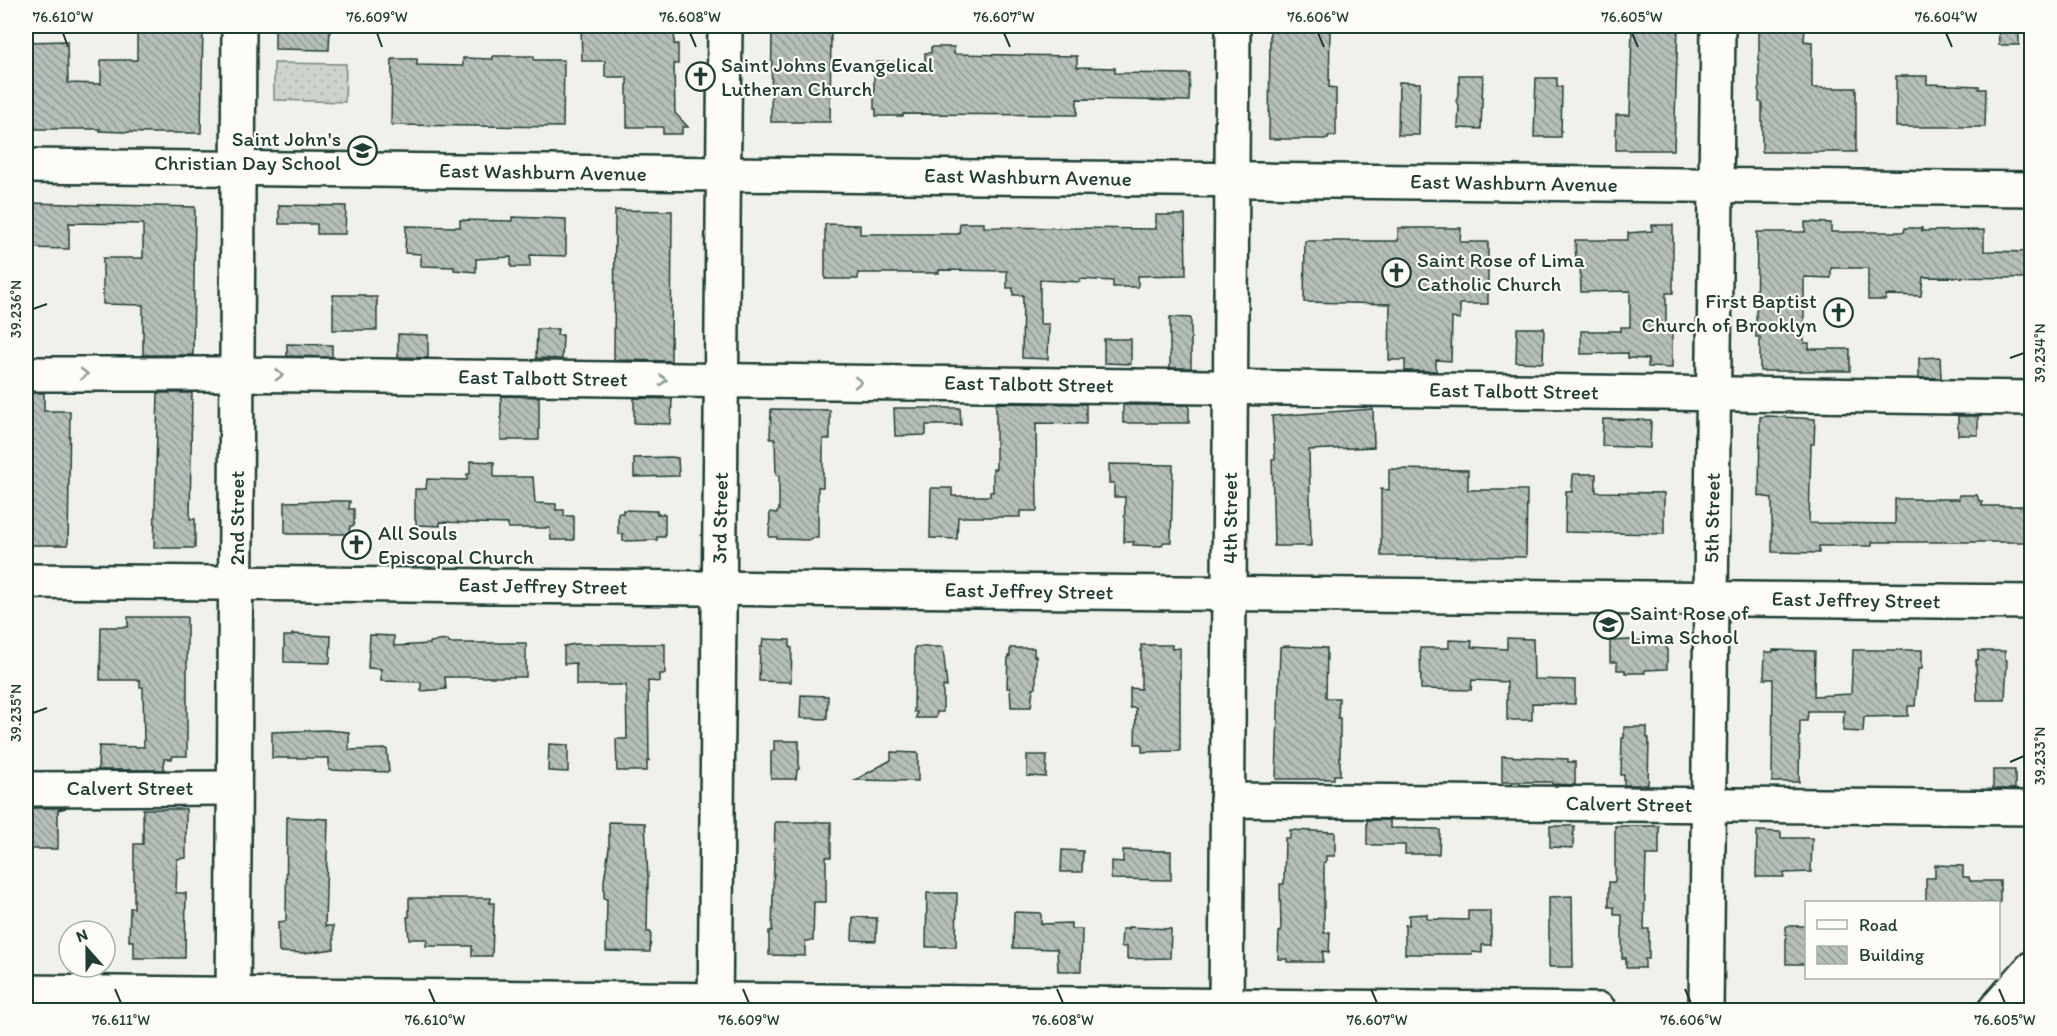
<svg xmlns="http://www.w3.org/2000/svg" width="2057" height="1036" viewBox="0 0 2057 1036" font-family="Itim,sans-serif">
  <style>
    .grass { fill: url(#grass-dots); stroke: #768880; stroke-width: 1.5 }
    .building { fill: url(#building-back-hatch); stroke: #1f3d34; stroke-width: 1.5 }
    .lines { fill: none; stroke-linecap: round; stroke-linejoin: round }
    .minor-casing { stroke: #1f3d34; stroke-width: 38 }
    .minor { stroke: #fdfcf7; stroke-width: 33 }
    .oneway { stroke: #8e9c96 }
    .ticks { fill: none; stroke: #1f3d34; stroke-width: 2 }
    .labels { text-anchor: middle; stroke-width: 4.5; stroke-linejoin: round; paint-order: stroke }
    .poi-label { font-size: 21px; fill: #1f3d34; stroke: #fdfcf7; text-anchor: start }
    .street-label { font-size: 21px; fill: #1f3d34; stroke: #fdfcf7 }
    .neatline { fill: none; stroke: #1f3d34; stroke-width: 2 }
    .ticks-label { font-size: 15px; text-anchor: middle; fill: #1f3d34 }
  </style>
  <defs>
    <pattern id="grass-dots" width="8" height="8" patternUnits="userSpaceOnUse" patternTransform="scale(1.5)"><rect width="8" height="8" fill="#cdd3cd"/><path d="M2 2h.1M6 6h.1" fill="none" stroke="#b0b6b1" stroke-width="1.8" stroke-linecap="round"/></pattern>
    <pattern id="building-back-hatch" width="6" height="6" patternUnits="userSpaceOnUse" patternTransform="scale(1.5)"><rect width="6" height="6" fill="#b6bfb8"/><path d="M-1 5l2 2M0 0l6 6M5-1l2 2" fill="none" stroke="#939c96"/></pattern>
  </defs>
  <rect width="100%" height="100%" fill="#f0f1eb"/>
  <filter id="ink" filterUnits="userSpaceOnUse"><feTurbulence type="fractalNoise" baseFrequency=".0167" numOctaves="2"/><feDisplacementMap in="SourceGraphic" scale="12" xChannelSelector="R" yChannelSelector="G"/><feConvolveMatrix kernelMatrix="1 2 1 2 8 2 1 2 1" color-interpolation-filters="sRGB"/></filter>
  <g filter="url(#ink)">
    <polygon class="grass" points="274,63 346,64 345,102 274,100"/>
    <g class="building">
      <polygon points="137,26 203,26 201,133 147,133 100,131 100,129 26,129 26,42 67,41 68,83 101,84 101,60 137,60"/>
      <polygon points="275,26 330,26 329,50 275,49"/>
      <polygon points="581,26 675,26 674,44 678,44 678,64 674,64 675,113 688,127 682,127 682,134 663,134 663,127 627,127 627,77 605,77 605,61 582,61"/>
      <polygon points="772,26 831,26 830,122 771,122"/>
      <polygon points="1632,26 1678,26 1674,150 1616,150 1616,115 1630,115"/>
      <polygon points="1759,26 1805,26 1804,41 1812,42 1812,88 1856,88 1856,152 1762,152 1762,102 1759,102"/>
      <polygon points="1998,26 2019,26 2019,45 1999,45"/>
      <polygon points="1273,29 1330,30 1329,87 1336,88 1336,136 1328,136 1328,139 1269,139 1270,30"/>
      <polygon points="931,47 954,47 954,54 1077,56 1077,67 1115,68 1115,73 1190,74 1189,101 1077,99 1077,115 903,114 903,116 876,116 876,109 874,109 874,73 877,73 877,62 925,63 925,53 931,53"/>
      <polygon points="493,56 534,56 534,60 564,60 563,127 391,125 392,59 417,59 417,65 463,66 463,58 493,59"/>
      <polygon points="1459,75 1483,75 1481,129 1458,128 1459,105 1456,101 1459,92"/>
      <polygon points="1896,76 1927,76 1927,84 1979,86 1979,89 1986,89 1985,127 1896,127"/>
      <polygon points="1536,78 1557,78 1557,87 1562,87 1561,137 1534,137"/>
      <polygon points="1399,82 1420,83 1419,135 1398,135"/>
      <polygon points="27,203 195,207 193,355 143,355 143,305 103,304 103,258 143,258 143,224 69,223 69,249 27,248"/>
      <polygon points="279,205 346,206 345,234 317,234 317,224 279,224"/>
      <polygon points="615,210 672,211 671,361 614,360"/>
      <polygon points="1156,215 1185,215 1186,275 1138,276 1138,287 1113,287 1113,281 1080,279 1080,282 1040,280 1040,324 1049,324 1048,359 1022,358 1023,295 1013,295 1013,288 1007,288 1007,271 939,270 939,273 858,273 858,279 825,279 825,224 860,225 860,234 959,234 960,223 984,223 984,227 1156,229"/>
      <polygon points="512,217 566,219 566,256 530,255 530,267 511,267 511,257 476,259 476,272 454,270 454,267 421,266 421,254 405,253 406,226 460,227 460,220 512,221"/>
      <polygon points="1805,222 1831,223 1831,232 1904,232 1905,228 1922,228 1922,231 1984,230 1984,251 2031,252 2031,278 1923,277 1921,296 1886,295 1886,300 1868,300 1868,268 1831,268 1831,278 1804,277 1804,343 1809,343 1809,349 1850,349 1850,371 1760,371 1760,337 1756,337 1757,232 1805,232"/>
      <polygon points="1652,225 1673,225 1673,293 1666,293 1666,329 1672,329 1672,368 1648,367 1648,359 1628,358 1628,353 1581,354 1581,331 1621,331 1621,327 1630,327 1630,291 1581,292 1580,263 1576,263 1575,240 1628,240 1628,233 1652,231"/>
      <polygon points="1398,228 1461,228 1460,242 1488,242 1488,304 1460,304 1460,319 1452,318 1451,361 1436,360 1436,371 1405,371 1405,360 1389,360 1390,304 1304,302 1305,241 1398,241"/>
      <polygon points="333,295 365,295 365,297 377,297 377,330 333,330"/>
      <polygon points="1170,317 1191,318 1191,368 1170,368"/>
      <polygon points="1517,328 1544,328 1543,363 1516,362"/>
      <polygon points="537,329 558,329 557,335 563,335 562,359 536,358"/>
      <polygon points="398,334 428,335 428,358 398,357"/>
      <polygon points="1104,339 1131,339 1131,364 1104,363"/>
      <polygon points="287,344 332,345 332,357 287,356"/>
      <polygon points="1940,357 1941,378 1919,378 1919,358"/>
      <polygon points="26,393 44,393 44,411 70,411 68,545 26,545"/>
      <polygon points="158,393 192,393 190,519 195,519 195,548 154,548"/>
      <polygon points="501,396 539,397 539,440 501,440"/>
      <polygon points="634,398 672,399 671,424 634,423"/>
      <polygon points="996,403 1086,404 1086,424 1036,423 1037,511 1020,511 1020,517 958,517 957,539 930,538 931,488 952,488 952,496 990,496 990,492 993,492 993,469 996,469"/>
      <rect x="1123" y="405" width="66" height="18"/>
      <polygon points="894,408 960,408 961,425 926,425 926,435 895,436"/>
      <polygon points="771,409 830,410 830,439 823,439 823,487 818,487 818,538 811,538 811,540 777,539 777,537 769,537 770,512 777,513 779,510 779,476 776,475 775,439 770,439"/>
      <polygon points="1373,409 1374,447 1309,450 1311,546 1274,546 1272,459 1275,459 1272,416"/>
      <polygon points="1768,416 1815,419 1814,444 1811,444 1809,523 1895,524 1895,499 1959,499 1959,495 1977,495 1979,501 1982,501 1982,506 2031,506 2031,542 1872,542 1872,546 1819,546 1819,553 1772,552 1772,498 1759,496 1760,417"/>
      <rect x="1958" y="416" width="20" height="19"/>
      <polygon points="1603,419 1651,420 1650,448 1602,446"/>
      <polygon points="671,457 678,458 679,476 634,477 634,458"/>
      <polygon points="470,461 494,462 494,477 533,477 535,503 556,504 556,510 564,510 564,516 574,516 574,540 551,540 550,528 508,528 508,524 440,522 440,526 416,525 416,520 415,520 415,489 426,489 427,479 467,480 467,474 470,474"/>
      <polygon points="1109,464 1173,465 1171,542 1164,542 1161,546 1133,545 1134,542 1124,542 1125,497 1114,497 1114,483 1109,483"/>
      <polygon points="1389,469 1468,470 1468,490 1527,490 1526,557 1381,556 1381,489 1389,490"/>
      <polygon points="1573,474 1596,474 1596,492 1664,493 1664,534 1565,532 1566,491 1572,492"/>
      <polygon points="332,501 350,501 349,509 354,509 354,526 350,526 349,534 287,534 285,532 285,502"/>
      <polygon points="623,510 657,511 657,514 665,514 665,537 657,537 657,540 623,541 623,534 618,534 618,513 623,513"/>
      <polygon points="128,617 187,617 187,756 173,756 172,759 164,759 164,770 98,770 99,746 144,747 143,687 140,687 140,680 100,680 101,627 128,627"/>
      <polygon points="292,634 331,636 330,663 284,662 284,636 292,636"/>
      <polygon points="370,635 394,636 394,646 430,644 430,642 448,640 449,643 526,643 526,677 445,677 446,689 421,691 421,682 381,681 381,669 368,668"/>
      <polygon points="1507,638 1533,639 1534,679 1575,680 1575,704 1532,703 1532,720 1507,720 1507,682 1472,680 1471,690 1421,689 1420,648 1449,648 1449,640 1472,641 1471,647 1507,649"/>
      <polygon points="763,639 790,640 790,648 792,648 791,682 759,681 760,647 762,647"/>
      <polygon points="1629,640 1667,642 1667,669 1645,670 1645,673 1625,673 1625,670 1617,670 1617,662 1610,662 1610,641"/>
      <polygon points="576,644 665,644 665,674 660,674 660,682 648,681 649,761 647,761 647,771 617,771 616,739 627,739 626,685 576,685 576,663 564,664 564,646"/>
      <polygon points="1141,645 1172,645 1172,649 1180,648 1180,751 1142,752 1142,744 1135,744 1136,708 1130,708 1130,688 1141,689"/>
      <polygon points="1287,646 1327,648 1326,697 1327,698 1339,698 1338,718 1340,718 1340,775 1334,775 1334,779 1276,779 1280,647"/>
      <polygon points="915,647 943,647 947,687 943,686 943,712 937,712 936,718 916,718 917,712 914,712"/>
      <polygon points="1010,648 1034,648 1034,656 1036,656 1036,688 1033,689 1031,707 1011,707 1010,688 1007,688 1008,656 1010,656"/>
      <polygon points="1773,650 1815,651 1814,696 1851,694 1853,650 1922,650 1922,669 1918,669 1915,706 1908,706 1908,716 1864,717 1863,732 1843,731 1844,711 1808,711 1807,721 1800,721 1799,782 1772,782 1773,681 1773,679 1764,679 1765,652 1773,652"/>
      <polygon points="1978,651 2005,651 2005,660 2007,660 2005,700 1977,700 1976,660 1978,660"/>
      <polygon points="801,695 828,696 827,719 800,718"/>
      <polygon points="1624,727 1647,727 1647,738 1649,738 1648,785 1624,785 1624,775 1621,775 1622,738 1624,738"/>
      <polygon points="326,730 349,732 349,750 387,749 389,772 329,770 329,758 272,758 272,732"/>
      <polygon points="774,741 799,741 799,769 797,770 796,779 771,779 771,751 774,751"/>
      <polygon points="549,744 568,745 568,772 548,771"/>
      <polygon points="891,752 918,753 918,781 855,780 891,760"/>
      <polygon points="1027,755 1047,755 1046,777 1027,776"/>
      <polygon points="1502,756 1568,759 1568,762 1575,762 1575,785 1552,784 1552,782 1502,782"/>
      <rect x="1993" y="770" width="22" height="19"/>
      <polygon points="26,808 66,808 58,810 58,849 26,849"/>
      <polygon points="143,809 186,809 186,858 177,859 176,893 186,893 185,958 134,958 134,941 129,941 130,908 134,908 134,844 143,844"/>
      <polygon points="287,817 328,819 325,926 333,926 334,949 304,953 279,952 278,922 286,921"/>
      <polygon points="1367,820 1390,820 1390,828 1437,829 1440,830 1439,854 1405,854 1405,845 1367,845"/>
      <polygon points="609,822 645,823 648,878 647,932 651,932 650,952 606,951 607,899 604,899 604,881 609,848"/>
      <polygon points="775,822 831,822 831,857 826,857 826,902 814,902 813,941 805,941 805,956 769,955 769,931 772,931"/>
      <polygon points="1550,826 1574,826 1573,848 1550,847"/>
      <polygon points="1615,826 1659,826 1659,855 1646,855 1644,929 1649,929 1649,959 1645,959 1645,968 1626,968 1626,958 1622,958 1622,915 1614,915 1614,907 1609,907 1609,882 1615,882"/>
      <polygon points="1290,830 1335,832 1335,856 1326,856 1326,862 1324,862 1324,933 1330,932 1329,952 1323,951 1323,962 1287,962 1287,959 1278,959 1279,932 1281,932 1280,884 1284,884 1285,838 1290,838"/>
      <polygon points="1757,831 1781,832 1781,838 1812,838 1811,872 1784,873 1784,877 1756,877"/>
      <polygon points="1062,850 1083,851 1082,872 1061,872"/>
      <polygon points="1123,850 1171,851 1171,880 1111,879 1111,861 1123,862"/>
      <polygon points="1935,865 1963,866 1963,877 1969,877 1970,881 2000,881 2000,903 1926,903 1926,878 1935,878"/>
      <polygon points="927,893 957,893 956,947 926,947"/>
      <polygon points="1572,896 1573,967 1549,967 1549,897"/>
      <polygon points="409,898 491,898 490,903 494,903 492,956 472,956 472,946 426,946 427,939 409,939 407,917 409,917"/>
      <polygon points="1468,911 1491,911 1491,945 1482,945 1482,953 1472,952 1472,954 1405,954 1405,925 1409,925 1409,915 1427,914 1427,919 1468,920"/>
      <polygon points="1014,912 1041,913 1041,924 1071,923 1071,929 1082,929 1081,971 1058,971 1057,949 1013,948"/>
      <polygon points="853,917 877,918 876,941 852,940"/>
      <rect x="1786" y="926" width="20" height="38"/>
      <polygon points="1128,927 1171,929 1170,958 1127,959 1127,947 1121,947 1122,929 1128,929"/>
    </g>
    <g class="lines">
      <defs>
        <g id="minor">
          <polyline points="26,166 2032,189"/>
          <polyline points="26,374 237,374 2032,398"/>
          <polyline points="26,581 2032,602"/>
          <polyline points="26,789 234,788"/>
          <polyline points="1227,800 2032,808"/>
          <polyline points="26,992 1599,1010"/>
          <polyline points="233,1010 239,26"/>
          <polyline points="715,1010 725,26"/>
          <polyline points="1226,1010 1233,26"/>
          <polyline points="1706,1010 1718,26"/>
          <polyline points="1995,1010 2032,968"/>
        </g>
      </defs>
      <use href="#minor" class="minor-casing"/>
      <use href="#minor" class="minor"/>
    </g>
    <defs><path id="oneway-chevron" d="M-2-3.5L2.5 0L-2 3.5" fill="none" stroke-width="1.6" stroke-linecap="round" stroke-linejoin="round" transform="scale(1.5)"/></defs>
    <g class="oneway">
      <use href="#oneway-chevron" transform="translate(84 374)"/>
      <use href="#oneway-chevron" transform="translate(279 375) rotate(1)"/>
      <use href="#oneway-chevron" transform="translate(663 380) rotate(1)"/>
      <use href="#oneway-chevron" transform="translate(858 382) rotate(1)"/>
    </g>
  </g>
  <path class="ticks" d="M63,33L68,47M377,33L382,47M690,33L696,47M1004,33L1010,47M1318,33L1324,47M1632,33L1638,47M1946,33L1952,47M33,309L47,304M2010,358L2024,353M33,713L47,708M2010,762L2024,756M115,989L121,1003M429,989L435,1003M743,989L749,1003M1057,989L1063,1003M1371,989L1377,1003M1685,989L1691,1003M1999,989L2005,1003"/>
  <defs>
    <symbol id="church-ring" viewBox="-11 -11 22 22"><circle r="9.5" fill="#fdfcf7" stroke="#1f3d34" stroke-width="1.5"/><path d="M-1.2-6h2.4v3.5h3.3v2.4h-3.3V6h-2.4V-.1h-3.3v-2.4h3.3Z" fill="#1f3d34"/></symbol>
    <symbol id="school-ring" viewBox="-11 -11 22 22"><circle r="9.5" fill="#fdfcf7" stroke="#1f3d34" stroke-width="1.5"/><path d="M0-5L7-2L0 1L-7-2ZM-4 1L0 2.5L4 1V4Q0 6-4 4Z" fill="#1f3d34"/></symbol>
  </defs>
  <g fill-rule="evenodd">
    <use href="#church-ring" x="684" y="60" width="33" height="33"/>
    <use href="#school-ring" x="346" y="134" width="33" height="33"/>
    <use href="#church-ring" x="1380" y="256" width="33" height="33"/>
    <use href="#church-ring" x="1822" y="296" width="33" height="33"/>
    <use href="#church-ring" x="340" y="528" width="33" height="33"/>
    <use href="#school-ring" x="1592" y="608" width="33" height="33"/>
  </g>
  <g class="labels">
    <g class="poi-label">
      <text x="721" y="72">Saint Johns Evangelical<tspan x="721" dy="24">Lutheran Church</tspan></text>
      <text x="341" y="146" text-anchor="end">Saint John's<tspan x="341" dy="24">Christian Day School</tspan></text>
      <text x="1417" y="267">Saint Rose of Lima<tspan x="1417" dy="24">Catholic Church</tspan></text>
      <text x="1817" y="308" text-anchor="end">First Baptist<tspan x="1817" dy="24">Church of Brooklyn</tspan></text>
      <text x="378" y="540">All Souls<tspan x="378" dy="24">Episcopal Church</tspan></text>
      <text x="1630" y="620">Saint Rose of<tspan x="1630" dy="24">Lima School</tspan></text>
    </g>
    <g class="street-label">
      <text transform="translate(543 172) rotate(1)" y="7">East Washburn Avenue</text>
      <text transform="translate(1028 177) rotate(1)" y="7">East Washburn Avenue</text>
      <text transform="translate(1514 183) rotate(1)" y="7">East Washburn Avenue</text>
      <text transform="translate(543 378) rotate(1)" y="7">East Talbott Street</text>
      <text transform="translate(1029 384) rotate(1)" y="7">East Talbott Street</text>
      <text transform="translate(1514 391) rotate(1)" y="7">East Talbott Street</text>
      <text transform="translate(237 518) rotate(-90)" y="7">2nd Street</text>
      <text transform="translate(720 518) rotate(-89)" y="7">3rd Street</text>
      <text transform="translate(1230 518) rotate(-90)" y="7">4th Street</text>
      <text transform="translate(1712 518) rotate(-89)" y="7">5th Street</text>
      <text transform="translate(543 586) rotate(1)" y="7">East Jeffrey Street</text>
      <text transform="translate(1029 591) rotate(1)" y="7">East Jeffrey Street</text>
      <text transform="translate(1856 600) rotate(1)" y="7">East Jeffrey Street</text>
      <text x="130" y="795">Calvert Street</text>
      <text transform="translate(1629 804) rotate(1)" y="7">Calvert Street</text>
    </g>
  </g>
  <rect width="2057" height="1036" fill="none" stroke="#fdfcf7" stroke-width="66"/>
  <rect x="1805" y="901" width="195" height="78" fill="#fdfcf7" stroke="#a4b0a9" stroke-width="1.5"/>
  <rect x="1817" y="920" width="30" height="9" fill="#fdfcf7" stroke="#a4b0a9" stroke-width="1.5"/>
  <text x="1859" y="931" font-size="18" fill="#1f3d34">Road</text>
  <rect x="1817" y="946" width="30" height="18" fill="url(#building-back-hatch)" stroke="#a4b0a9" stroke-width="1.5"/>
  <text x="1859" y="961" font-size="18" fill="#1f3d34">Building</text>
  <g transform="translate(87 949) rotate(339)"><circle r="28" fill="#fdfcf7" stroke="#a4b0a9" stroke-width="1.5"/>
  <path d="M0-4.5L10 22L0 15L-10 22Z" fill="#1f3d34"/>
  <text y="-9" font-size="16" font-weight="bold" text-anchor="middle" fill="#1f3d34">N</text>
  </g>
  <rect x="33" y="33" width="1991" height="970" class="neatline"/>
  <g class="ticks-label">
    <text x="63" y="22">76.610°W</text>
    <text x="377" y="22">76.609°W</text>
    <text x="690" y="22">76.608°W</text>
    <text x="1004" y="22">76.607°W</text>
    <text x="1318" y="22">76.606°W</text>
    <text x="1632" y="22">76.605°W</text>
    <text x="1946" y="22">76.604°W</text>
    <text transform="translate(16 309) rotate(-90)" y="5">39.236°N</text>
    <text transform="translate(2040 353) rotate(-90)" y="5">39.234°N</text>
    <text transform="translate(16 713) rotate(-90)" y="5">39.235°N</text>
    <text transform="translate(2040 756) rotate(-90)" y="5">39.233°N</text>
    <text x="121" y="1025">76.611°W</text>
    <text x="435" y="1025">76.610°W</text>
    <text x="749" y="1025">76.609°W</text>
    <text x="1063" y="1025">76.608°W</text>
    <text x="1377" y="1025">76.607°W</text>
    <text x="1691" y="1025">76.606°W</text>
    <text x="2005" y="1025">76.605°W</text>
  </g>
</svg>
